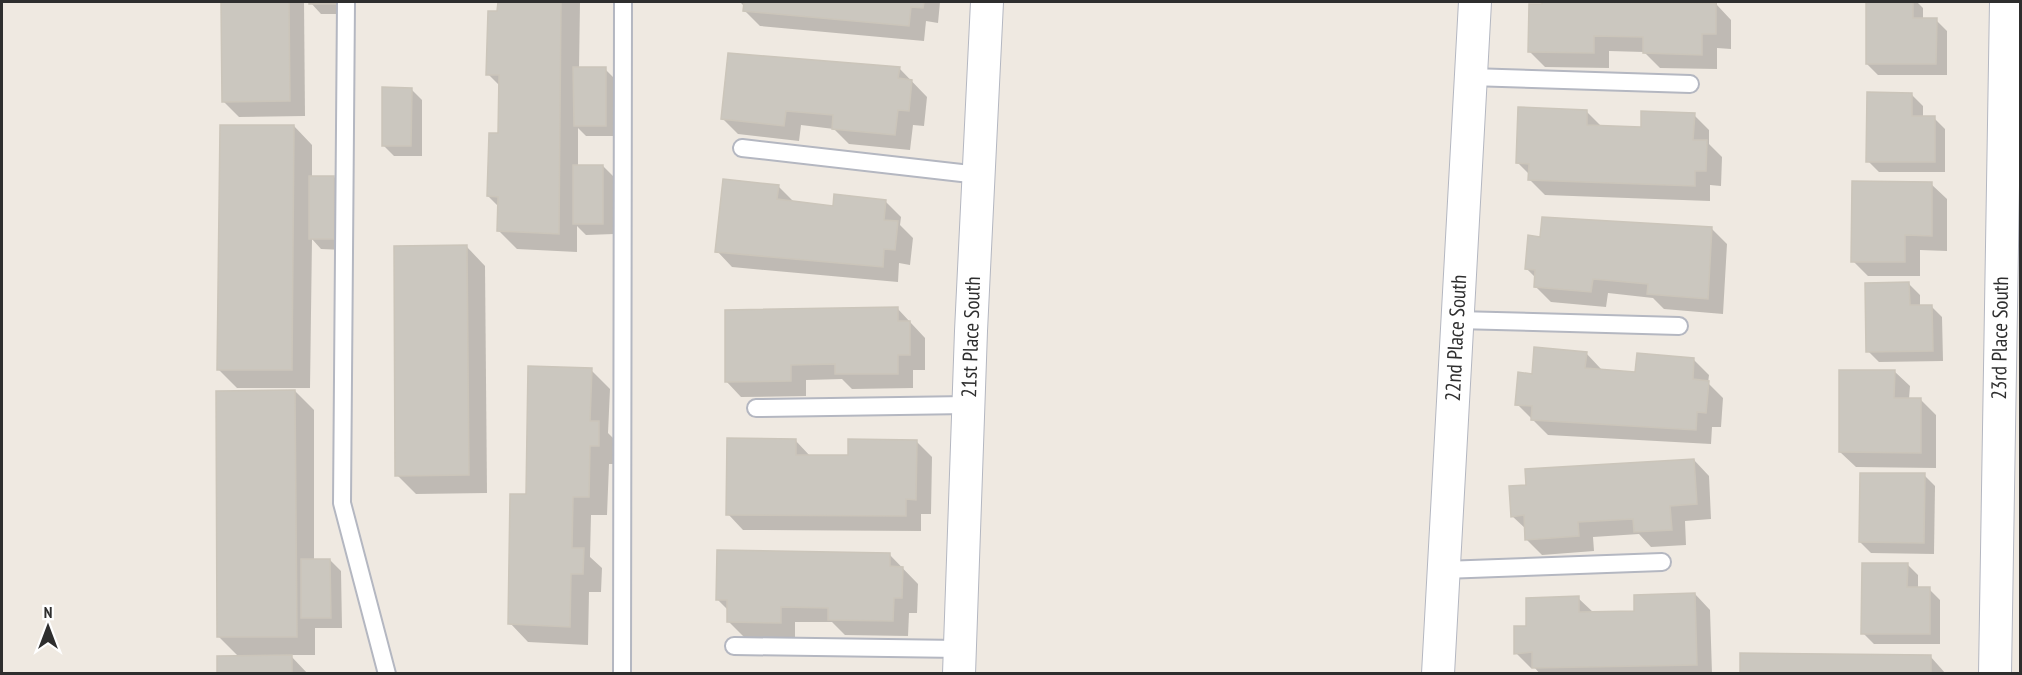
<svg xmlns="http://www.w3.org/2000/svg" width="2022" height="675" viewBox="0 0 2022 675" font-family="'PT Sans Narrow',sans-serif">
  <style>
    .shadow { fill: #0003 }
    .building { fill: #cbc7bf; stroke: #cbc5ba; stroke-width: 1.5 }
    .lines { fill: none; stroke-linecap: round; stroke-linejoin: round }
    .lane-casing { stroke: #b4b7c1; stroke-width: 20 }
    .street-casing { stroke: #b4b7c1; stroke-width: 34 }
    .lane { stroke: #fff; stroke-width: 16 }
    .street { stroke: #fff; stroke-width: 32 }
    .labels { text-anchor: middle; stroke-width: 4.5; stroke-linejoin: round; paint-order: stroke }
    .street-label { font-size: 21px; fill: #2e2e2e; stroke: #fff }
  </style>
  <rect width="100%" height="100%" fill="#efe9e1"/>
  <g class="shadow">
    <polygon points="222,2 304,2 305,116 239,117 224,102"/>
    <polygon points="310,2 346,2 346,14 321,14"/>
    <polygon points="499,2 580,2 579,69 605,69 616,80 616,136 586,136 578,128 578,167 603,166 614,177 614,234 586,235 577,226 577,252 517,249 499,231 499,207 488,196 499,135 501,87 488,74 499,13"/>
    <polygon points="740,2 940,2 938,23 926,21 924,41 760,26 745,11 745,7"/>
    <polygon points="1544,2 1717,2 1717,5 1731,20 1731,49 1717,48 1717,69 1660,68 1644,52 1609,51 1609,68 1545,67 1529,51"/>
    <polygon points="1867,2 1917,2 1923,8 1923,20 1936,20 1947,31 1947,75 1878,75 1867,64"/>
    <polygon points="899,68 927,97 924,126 913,125 910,150 849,144 834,129 801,125 799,141 738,134 723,119"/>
    <polygon points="411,89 422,100 422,156 394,156 383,145"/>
    <polygon points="1912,95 1923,106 1923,118 1934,118 1945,129 1945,172 1879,172 1868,161"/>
    <polygon points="1586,111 1602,127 1642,128 1694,115 1709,130 1709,144 1722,157 1721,186 1710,185 1710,201 1545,195 1529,179 1530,175 1517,162"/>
    <polygon points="294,126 312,145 312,177 334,177 345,188 344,250 321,249 312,239 310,388 237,388 219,370"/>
    <polygon points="1931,184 1947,199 1947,251 1920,250 1920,276 1868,276 1853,261"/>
    <polygon points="778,186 794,202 834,207 885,201 901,217 900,225 913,238 910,265 899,263 898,282 732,267 717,251"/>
    <polygon points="1712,229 1727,244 1723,314 1664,309 1653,298 1608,293 1606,307 1551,302 1536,287 1536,278 1527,269 1542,238"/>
    <polygon points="467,247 485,266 487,493 416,494 397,475"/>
    <polygon points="1909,284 1920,295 1920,307 1931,306 1942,317 1943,361 1879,362 1868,351"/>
    <polygon points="897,308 925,338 925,370 913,370 913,388 852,389 842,379 806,380 806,396 741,397 726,381"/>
    <polygon points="1586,353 1601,369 1601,371 1636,374 1694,360 1709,375 1708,383 1723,398 1721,427 1712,427 1711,444 1548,435 1517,404 1534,375"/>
    <polygon points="591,370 610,389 608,433 617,442 617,464 609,464 607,515 591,515 590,557 602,568 601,592 589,592 588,645 528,642 510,623 528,496"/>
    <polygon points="1894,371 1910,386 1909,399 1921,400 1936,415 1936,468 1856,467 1840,452"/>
    <polygon points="295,391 314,410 314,560 330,560 341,571 342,628 315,628 315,655 290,655 308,674 219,674 239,657 218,636"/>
    <polygon points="795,440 811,457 850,457 916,441 932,457 931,514 921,514 921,531 743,530 728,514"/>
    <polygon points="1694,460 1709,476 1711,519 1685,521 1686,545 1651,547 1639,534 1593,537 1594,551 1542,555 1526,539 1526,529 1512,516 1527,486"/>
    <polygon points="1924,475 1935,486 1934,554 1871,553 1860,542"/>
    <polygon points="889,554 918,584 917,613 909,613 908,636 845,635 832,622 795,622 795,638 744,637 728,621 728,610 717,599"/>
    <polygon points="1907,564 1918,575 1918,588 1929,589 1940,600 1940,644 1874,644 1863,633"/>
    <polygon points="1695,594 1710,610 1712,674 1540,674 1535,668 1531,668 1516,653 1578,598 1594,613 1635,612"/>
    <polygon points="1930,656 1946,674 1742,674"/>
  </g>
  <g class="building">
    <polygon points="221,2 289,2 290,101 222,102"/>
    <rect x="309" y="2" width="27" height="2"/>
    <polygon points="498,2 561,2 559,234 497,231 498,197 487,196 489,133 498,133 499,75 486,75 488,11 497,11"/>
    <polygon points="744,2 924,2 923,8 911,7 909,26 743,11"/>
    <polygon points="1542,2 1716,3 1716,34 1702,34 1702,55 1643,53 1643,37 1594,36 1594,53 1528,52 1529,4 1542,4"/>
    <polygon points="1866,2 1913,2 1913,18 1937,18 1936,64 1866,64"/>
    <polygon points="728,53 900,67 898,78 912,80 909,111 898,110 895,135 832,129 833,115 786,111 784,126 721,119"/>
    <polygon points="573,67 606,67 606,126 574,126"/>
    <polygon points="382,87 412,88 411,146 382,146"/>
    <polygon points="1867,92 1912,93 1912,116 1935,116 1935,162 1866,162"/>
    <polygon points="1518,107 1587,110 1587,125 1641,127 1641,111 1695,113 1693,140 1707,140 1706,171 1695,171 1695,186 1528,180 1529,164 1516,163"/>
    <polygon points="220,125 294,125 292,370 217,370"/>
    <rect x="573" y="165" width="30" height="59"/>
    <rect x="309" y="176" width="25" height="63"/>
    <polygon points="723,179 779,185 777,199 833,206 834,194 886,200 884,220 898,221 895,250 884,249 883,267 715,252"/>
    <polygon points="1852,181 1932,182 1932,236 1905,235 1905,262 1851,262"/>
    <polygon points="1542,217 1712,227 1708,299 1647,294 1648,284 1593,279 1591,292 1534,287 1535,270 1525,269 1528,235 1540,237"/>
    <polygon points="467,245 469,475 395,476 394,246"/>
    <polygon points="1909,282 1910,305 1932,305 1933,351 1866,352 1865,283"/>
    <polygon points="898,307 898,321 910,321 910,355 898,355 898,374 835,374 835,364 791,365 791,381 725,382 725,310"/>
    <polygon points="1534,347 1587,352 1585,368 1635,372 1637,353 1694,358 1693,379 1709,381 1706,413 1697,412 1696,430 1531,420 1532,406 1515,405 1518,372 1532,374"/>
    <polygon points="528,366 592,368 590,421 599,421 599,446 590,446 589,497 573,497 572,548 584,548 583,574 571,574 570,627 508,624 510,494 526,494"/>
    <polygon points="1839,370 1895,370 1894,398 1921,398 1921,453 1839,452"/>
    <polygon points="295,390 297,637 217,637 216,391"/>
    <polygon points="727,438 796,439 796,455 848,455 848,439 917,440 916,500 906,499 906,516 726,515"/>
    <polygon points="1694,459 1697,504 1670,506 1672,530 1634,532 1633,519 1578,522 1579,536 1525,540 1524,515 1511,517 1509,486 1526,485 1525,469"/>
    <polygon points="1860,473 1925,473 1924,543 1859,542"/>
    <polygon points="717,550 890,553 890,566 903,567 902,598 894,598 893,621 828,620 828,608 781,607 781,623 727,622 727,600 716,600"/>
    <polygon points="301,559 330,559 331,618 301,618"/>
    <polygon points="1862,563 1908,563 1907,587 1930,587 1930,634 1861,634"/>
    <polygon points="1695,593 1697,665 1532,668 1532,652 1514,654 1514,626 1526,626 1526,598 1579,596 1579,612 1634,611 1634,595"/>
    <polygon points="1740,653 1931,655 1931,674 1740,674"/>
    <polygon points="292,655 292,674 217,674 217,656"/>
  </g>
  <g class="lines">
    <defs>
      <g id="lane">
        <polyline points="346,2 342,503 387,674"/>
        <polyline points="1470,77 1690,84"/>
        <polyline points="742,148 979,175"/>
        <polyline points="1457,320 1679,326"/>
        <polyline points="756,408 968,405"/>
        <polyline points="1443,570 1662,562"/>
        <polyline points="734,646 960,649"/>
        <polyline points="622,674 623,2"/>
      </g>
      <g id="street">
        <polyline points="959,674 971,331 987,2"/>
        <polyline points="1438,674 1475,2"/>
        <polyline points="1995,674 2006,2"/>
      </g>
    </defs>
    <use href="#lane" class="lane-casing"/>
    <use href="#street" class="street-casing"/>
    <use href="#lane" class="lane"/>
    <use href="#street" class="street"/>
  </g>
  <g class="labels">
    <g class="street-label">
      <text transform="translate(971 337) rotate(-88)" y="7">21st Place South</text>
      <text transform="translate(1456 338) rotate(-87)" y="7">22nd Place South</text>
      <text transform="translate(2000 338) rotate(-89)" y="7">23rd Place South</text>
    </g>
  </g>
  <rect width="2022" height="675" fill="none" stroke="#2e2e2e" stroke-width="6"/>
  <g transform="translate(48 627)" stroke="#ffffff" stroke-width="4.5" paint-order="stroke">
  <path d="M0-4.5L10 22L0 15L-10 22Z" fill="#2e2e2e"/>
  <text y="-9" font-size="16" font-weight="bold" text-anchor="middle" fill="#2e2e2e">N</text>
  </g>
</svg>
